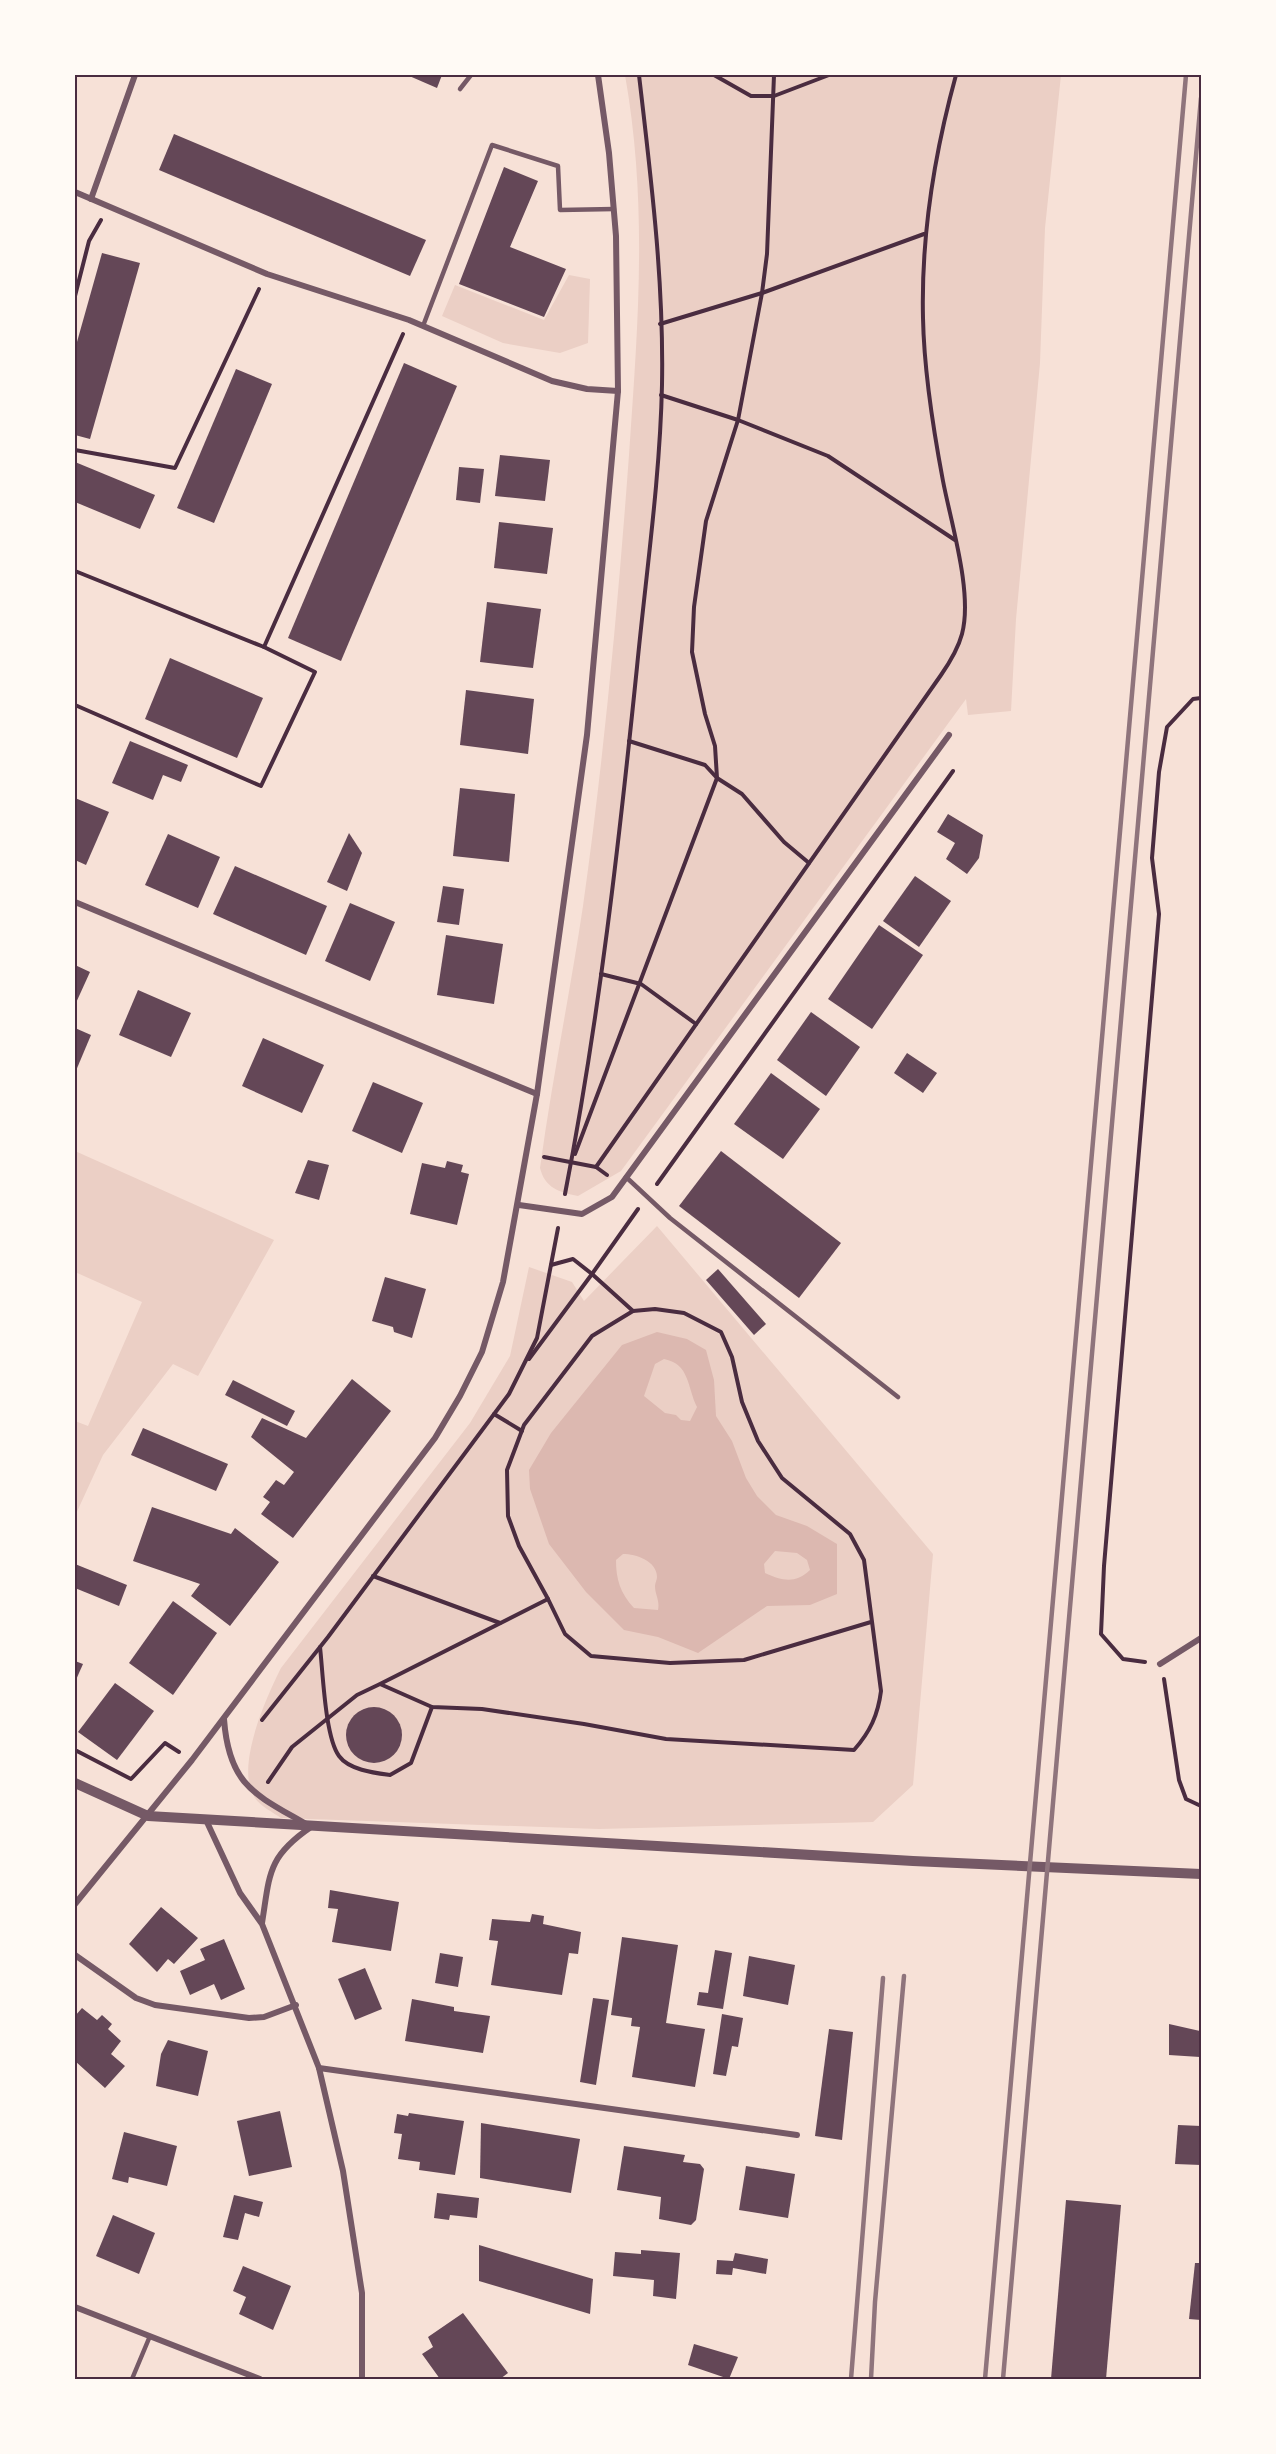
<svg xmlns="http://www.w3.org/2000/svg" width="1276" height="2454" viewBox="0 0 1276 2454" font-family="Inter,sans-serif">
  <style>
    .green { fill: #ebcfc5 }
    .water { fill: #dcb8b0; fill-rule: evenodd }
    .building { fill: #644757 }
    .lines { fill: none; stroke-linecap: round; stroke-linejoin: round }
    .path { stroke: #4a2c40; stroke-width: 4 }
    .service { stroke: #755966; stroke-width: 4.5 }
    .minor { stroke: #755966; stroke-width: 6 }
    .tertiary { stroke: #755966; stroke-width: 10 }
    .rail { stroke: #8f747c; stroke-width: 4.5 }
    .neatline { fill: none; stroke: #4a2c40; stroke-width: 2 }
  </style>
  <rect width="100%" height="100%" fill="#f7e1d7"/>
  <g class="green">
    <path d="M625,75H1061L1045,228L1040,363L1016,619L1011,711L968,715L966,699L621,1171L578,1196C559,1192 545,1188 540,1168C552,1080 570,993 583,906C604,757 618,605 629,455C638,325 648,205 625,75Z"/>
    <polygon points="569,275 590,279 588,343 560,353 503,343 442,316 455,285 544,320"/>
    <polygon points="75,1151 274,1240 198,1376 173,1364 103,1455 75,1516 75,1421 88,1426 142,1302 75,1272"/>
    <path d="M657,1226L933,1554L913,1785L873,1822L599,1829L281,1818C274,1813 260,1806 255,1798C234,1768 267,1696 281,1668L470,1423L510,1356L529,1267L572,1282L584,1301Z"/>
  </g>
  <path class="water" d="M657,1332L687,1339L706,1350L714,1380L716,1416L732,1441L746,1478L757,1496L776,1515L807,1526L837,1544V1594L810,1605L767,1606L698,1653L658,1637L624,1630L586,1592L549,1544L530,1489L529,1470L551,1433L622,1345ZM664,1359C690,1364 687,1387 697,1407L690,1421L681,1420L676,1415L665,1413L644,1396L655,1364ZM775,1551L797,1553L807,1560L810,1570C795,1584 783,1581 765,1573L764,1564ZM623,1554C636,1554 657,1561 657,1577C657,1580 655,1583 655,1586C655,1595 660,1600 658,1610L634,1608C620,1593 616,1579 616,1560Z"/>
  <g class="building">
    <polygon points="407,75 442,75 437,88"/>
    <polygon points="174,134 426,240 410,276 159,170"/>
    <polygon points="504,167 538,181 510,247 566,269 544,317 459,284"/>
    <polygon points="102,253 140,263 90,439 75,435 75,349"/>
    <polygon points="404,363 457,386 341,661 288,638"/>
    <polygon points="236,369 272,384 214,523 177,508"/>
    <polygon points="500,455 550,460 545,501 495,496"/>
    <polygon points="75,462 155,495 140,529 75,502"/>
    <polygon points="459,467 484,469 480,503 456,500"/>
    <polygon points="499,522 553,528 547,574 494,568"/>
    <polygon points="487,602 541,609 533,668 480,662"/>
    <polygon points="170,658 263,698 237,758 145,719"/>
    <polygon points="466,690 534,699 528,754 460,745"/>
    <polygon points="130,741 188,765 181,782 163,775 153,800 112,783"/>
    <polygon points="460,788 515,794 509,862 453,856"/>
    <polygon points="75,798 109,812 86,865 75,860"/>
    <polygon points="948,814 983,835 979,858 967,874 946,859 955,843 937,832"/>
    <polygon points="349,833 362,853 347,891 327,882"/>
    <polygon points="168,834 220,857 198,908 145,885"/>
    <polygon points="235,866 327,906 306,955 213,914"/>
    <polygon points="915,876 951,901 919,947 883,921"/>
    <polygon points="443,886 464,889 459,925 437,922"/>
    <polygon points="350,903 395,922 370,981 325,961"/>
    <polygon points="879,925 923,955 872,1029 828,999"/>
    <polygon points="446,935 503,944 494,1004 437,995"/>
    <polygon points="75,965 90,972 75,1005"/>
    <polygon points="138,990 191,1013 171,1057 119,1035"/>
    <polygon points="811,1012 860,1047 826,1096 777,1060"/>
    <polygon points="75,1028 91,1035 75,1073"/>
    <polygon points="263,1038 324,1065 302,1113 242,1086"/>
    <polygon points="907,1053 937,1073 923,1093 894,1073"/>
    <polygon points="771,1073 820,1109 783,1159 734,1124"/>
    <polygon points="373,1082 423,1103 402,1153 352,1131"/>
    <polygon points="721,1151 841,1243 799,1298 679,1206"/>
    <polygon points="308,1160 329,1165 319,1200 295,1193"/>
    <polygon points="447,1161 463,1165 461,1172 469,1174 457,1225 410,1214 422,1163 445,1168"/>
    <polygon points="718,1269 766,1324 754,1335 706,1280"/>
    <polygon points="385,1277 426,1289 412,1338 394,1332 393,1327 372,1321"/>
    <polygon points="352,1379 391,1411 293,1538 261,1514 270,1502 263,1497 276,1480 284,1485 294,1472 251,1437 262,1418 306,1438"/>
    <polygon points="233,1380 295,1411 287,1426 225,1395"/>
    <polygon points="143,1428 228,1464 216,1491 131,1455"/>
    <polygon points="152,1507 231,1534 235,1528 279,1562 230,1626 191,1596 200,1584 133,1561"/>
    <polygon points="75,1564 127,1585 119,1606 75,1588"/>
    <polygon points="173,1601 217,1633 173,1695 129,1663"/>
    <polygon points="75,1661 83,1664 75,1682"/>
    <polygon points="115,1683 154,1711 117,1760 78,1732"/>
    <circle cx="374" cy="1735" r="28"/>
    <polygon points="330,1890 399,1902 391,1951 332,1942 338,1909 328,1908"/>
    <polygon points="161,1907 198,1938 174,1964 168,1959 157,1972 129,1944"/>
    <polygon points="532,1914 544,1916 543,1924 581,1932 578,1954 569,1953 562,1995 491,1985 498,1941 489,1940 492,1919 530,1922"/>
    <polygon points="622,1937 678,1945 666,2023 705,2029 695,2087 632,2077 640,2027 631,2026 632,2018 611,2015"/>
    <polygon points="224,1939 245,1989 221,2000 214,1984 190,1995 180,1971 205,1960 200,1949"/>
    <polygon points="715,1950 732,1953 723,2009 697,2005 699,1992 708,1993"/>
    <polygon points="440,1953 463,1957 458,1987 435,1983"/>
    <polygon points="749,1956 795,1965 788,2005 743,1996"/>
    <polygon points="365,1968 382,2009 355,2020 338,1979"/>
    <polygon points="593,1998 609,2000 596,2085 580,2082"/>
    <polygon points="412,1999 454,2007 454,2011 490,2016 483,2053 405,2041"/>
    <polygon points="82,2008 97,2020 102,2015 112,2024 108,2029 121,2041 111,2054 125,2066 105,2088 75,2061 75,2016"/>
    <polygon points="722,2014 743,2018 738,2047 732,2046 726,2076 713,2074"/>
    <polygon points="1169,2024 1200,2031 1200,2057 1169,2055"/>
    <polygon points="829,2029 853,2032 842,2140 815,2136"/>
    <polygon points="168,2040 208,2051 198,2096 156,2086 161,2054"/>
    <polygon points="280,2111 292,2167 249,2176 237,2121"/>
    <polygon points="409,2113 464,2121 455,2175 419,2170 420,2162 398,2159 402,2134 394,2133 397,2114 408,2116"/>
    <polygon points="481,2123 580,2139 571,2193 480,2178"/>
    <polygon points="1178,2125 1201,2126 1201,2165 1175,2164"/>
    <polygon points="124,2132 177,2146 167,2186 129,2177 128,2183 112,2179"/>
    <polygon points="624,2146 685,2155 683,2162 700,2164 704,2169 696,2220 691,2225 659,2219 661,2197 617,2190"/>
    <polygon points="746,2166 795,2174 788,2218 739,2210"/>
    <polygon points="437,2193 479,2198 477,2218 450,2215 449,2220 434,2218"/>
    <polygon points="234,2195 263,2202 259,2217 245,2213 238,2240 223,2237"/>
    <polygon points="1066,2200 1121,2205 1106,2379 1051,2379"/>
    <polygon points="113,2215 155,2233 139,2274 96,2256"/>
    <polygon points="479,2245 593,2279 590,2314 479,2281"/>
    <polygon points="641,2250 680,2253 676,2299 653,2296 654,2280 613,2276 615,2252 641,2254"/>
    <polygon points="735,2253 768,2259 766,2274 733,2268 732,2275 716,2274 717,2260 733,2261"/>
    <polygon points="1195,2263 1201,2263 1201,2320 1189,2319"/>
    <polygon points="243,2266 291,2286 273,2330 239,2314 246,2297 233,2291"/>
    <polygon points="463,2313 508,2373 500,2379 440,2379 422,2354 433,2347 428,2337"/>
    <polygon points="694,2344 738,2357 729,2379 688,2365"/>
  </g>
  <g class="lines">
    <g class="path">
      <polyline points="714,75 751,96 774,96 829,75"/>
      <polyline points="75,296 89,241 101,220"/>
      <polyline points="660,324 762,293 924,234"/>
      <polyline points="661,395 738,420 828,456 955,540"/>
      <polyline points="75,450 175,468 259,289"/>
      <polyline points="75,571 264,647 403,334"/>
      <polyline points="75,705 261,786 315,672 264,647"/>
      <polyline points="629,741 705,765 717,778 742,794 784,842 809,863"/>
      <polyline points="601,974 641,984 696,1024"/>
      <polyline points="575,1154 717,778 715,746 705,714 692,652 694,607 706,521 738,420 762,293 767,254 774,75"/>
      <polyline points="544,1157 596,1167"/>
      <path d="M607,1175L596,1167L941,675C950,662 958,649 962,634C973,593 951,523 943,481C933,428 924,372 923,318C921,235 934,155 956,75"/>
      <polyline points="657,1184 953,771"/>
      <path d="M565,1194C599,1020 619,843 637,667C646,574 660,479 662,385C664,281 651,178 639,75"/>
      <polyline points="633,1311 592,1274 638,1209"/>
      <polyline points="529,1359 592,1274 573,1259 551,1265"/>
      <polyline points="494,1414 522,1431"/>
      <polyline points="373,1576 500,1623"/>
      <polyline points="548,1599 565,1634 591,1656 670,1663 744,1660 871,1622"/>
      <path d="M320,1647C323,1673 325,1737 339,1756C349,1770 375,1773 390,1775L411,1763L432,1707"/>
      <polyline points="1145,1662 1123,1659 1101,1634 1104,1566 1159,914 1152,858 1159,772 1167,727 1193,699 1201,698"/>
      <polyline points="1164,1679 1179,1780 1186,1799 1201,1806"/>
      <polyline points="262,1720 328,1637 509,1394 537,1338 558,1228"/>
      <polyline points="75,1750 131,1779 165,1743 179,1752"/>
      <path d="M268,1782L292,1747L357,1695L380,1684L548,1599L519,1546L508,1516L507,1470L524,1425L592,1336L633,1311L655,1309L684,1313L721,1332L732,1357L742,1402L758,1441L782,1478L850,1534L864,1560L881,1691C878,1715 870,1732 854,1750L666,1739L584,1724L482,1709L432,1707L380,1684"/>
    </g>
    <g class="service">
      <polyline points="460,89 471,75"/>
      <polyline points="423,326 492,145 558,166 560,210 614,209"/>
      <polyline points="626,1177 670,1218 898,1397"/>
      <polyline points="132,2379 150,2336"/>
    </g>
    <g class="minor">
      <polyline points="75,192 267,274 409,320 552,381 587,389 618,391"/>
      <polyline points="91,199 135,75"/>
      <polyline points="75,902 537,1094"/>
      <polyline points="519,1205 582,1214 612,1197 949,735"/>
      <polyline points="1160,1664 1201,1638"/>
      <path d="M224,1719C229,1788 257,1795 311,1827C267,1857 270,1874 262,1923"/>
      <polyline points="206,1820 240,1893 262,1924 319,2068 343,2171 362,2293 362,2379"/>
      <polyline points="75,1904 192,1760 435,1438 460,1396 482,1352 503,1282 537,1094 587,735 618,391 616,236 609,153 598,75"/>
      <polyline points="75,1955 136,1998 155,2005 249,2018 264,2017 296,2005"/>
      <polyline points="319,2068 797,2135"/>
      <polyline points="75,2307 260,2379"/>
    </g>
    <polyline class="tertiary" points="75,1783 148,1816 913,1861 1201,1874"/>
    <g class="rail">
      <polyline points="851,2379 883,1978"/>
      <polyline points="871,2379 875,2302 904,1976"/>
      <polyline points="985,2379 1186,75"/>
      <polyline points="1003,2379 1201,98"/>
    </g>
  </g>
  <rect width="1276" height="2454" fill="none" stroke="#fffaf5" stroke-width="153"/>
  <rect x="76" y="76" width="1124" height="2302" class="neatline"/>
</svg>
